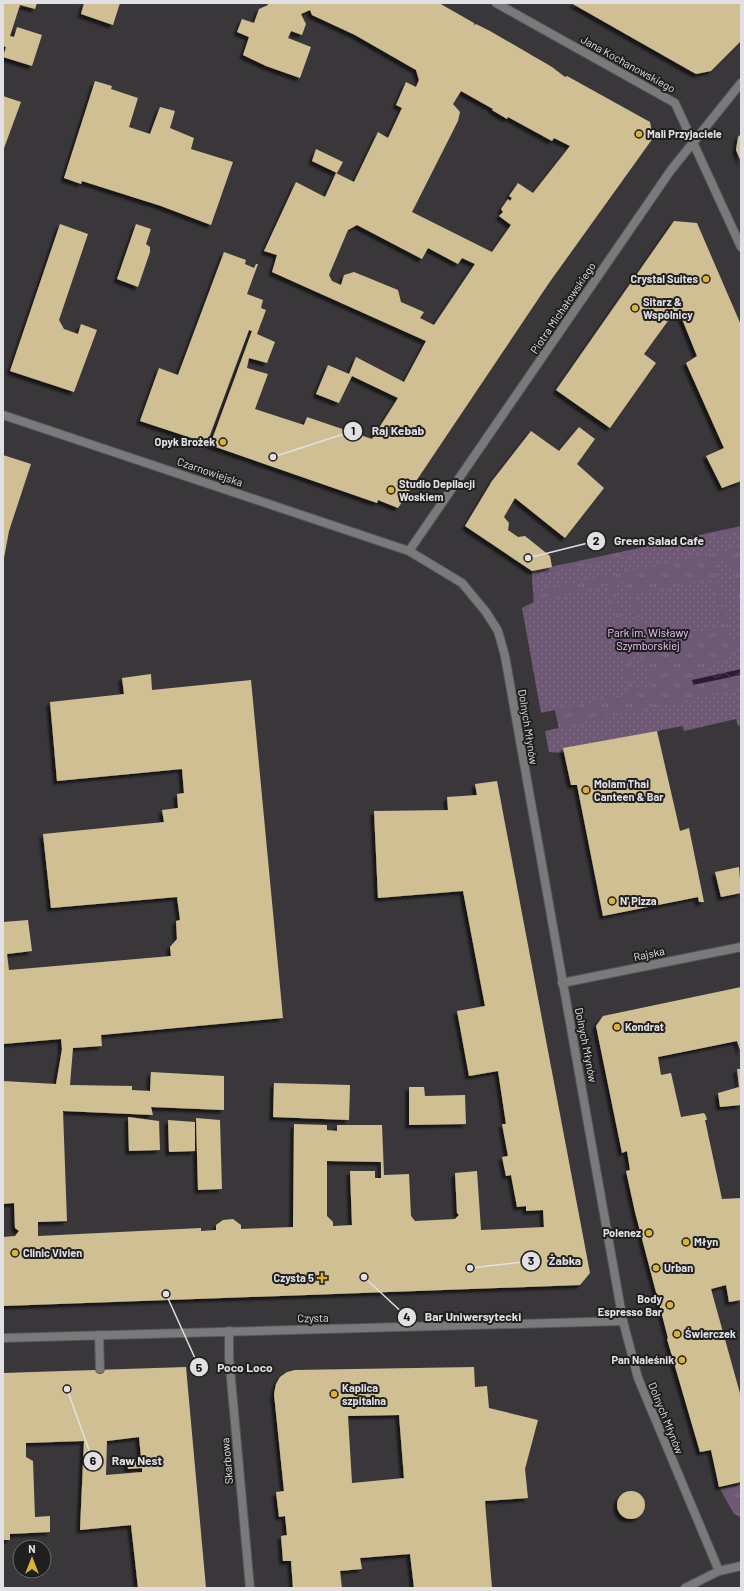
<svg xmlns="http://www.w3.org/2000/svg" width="744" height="1591" viewBox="0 0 744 1591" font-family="Barlow,sans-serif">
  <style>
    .grass { fill: url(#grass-tufts) }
    .garden { fill: url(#garden-dots) }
    .water { fill: url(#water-waves) }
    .building { fill: #d0bf93; fill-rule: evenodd; filter: url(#shadow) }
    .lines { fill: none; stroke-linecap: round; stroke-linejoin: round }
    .service-casing { stroke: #575558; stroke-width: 10 }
    .minor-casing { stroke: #575558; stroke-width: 10 }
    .service { stroke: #7a797b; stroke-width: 8 }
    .minor { stroke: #7a797b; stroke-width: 8 }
    .poi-dot { fill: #dbb233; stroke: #201f20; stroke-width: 1.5 }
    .labels { text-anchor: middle; stroke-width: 4; stroke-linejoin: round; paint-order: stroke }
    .street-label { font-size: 11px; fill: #e1e0e2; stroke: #201f20 }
    .poi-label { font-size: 11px; font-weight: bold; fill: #e1e0e2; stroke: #201f20; text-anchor: start }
    .park-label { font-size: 11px; fill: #ecc9f8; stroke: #201f20 }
    .leader { fill: none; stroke: #e1e0e2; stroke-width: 1.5 }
    .callout-dot { fill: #e1e0e2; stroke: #201f20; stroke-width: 1.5 }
    .mark-label { font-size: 12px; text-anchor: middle; font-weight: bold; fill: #111 }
    .callout-label { font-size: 12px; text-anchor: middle; font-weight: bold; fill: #e1e0e2; stroke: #201f20; stroke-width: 4; stroke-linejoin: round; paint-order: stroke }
  </style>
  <defs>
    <pattern id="grass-tufts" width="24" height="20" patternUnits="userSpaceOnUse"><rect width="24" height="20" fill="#6e5875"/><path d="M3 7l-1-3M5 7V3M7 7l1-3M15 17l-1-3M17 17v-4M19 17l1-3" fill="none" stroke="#827088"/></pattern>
    <pattern id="garden-dots" width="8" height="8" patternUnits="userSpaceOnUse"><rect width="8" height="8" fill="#6e5875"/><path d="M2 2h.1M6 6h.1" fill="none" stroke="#827088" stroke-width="1.8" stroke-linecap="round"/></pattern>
    <pattern id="water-waves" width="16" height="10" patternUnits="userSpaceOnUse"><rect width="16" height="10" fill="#2f1937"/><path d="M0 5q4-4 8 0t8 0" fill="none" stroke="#4d3a54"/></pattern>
    <filter id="shadow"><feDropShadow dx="-3.5" dy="3.5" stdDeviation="1" flood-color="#0009"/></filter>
  </defs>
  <rect width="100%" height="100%" fill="#39373a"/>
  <g class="grass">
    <polygon points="741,526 741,713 657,731 563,748 534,611 532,571"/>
    <polygon points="741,1485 741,1517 734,1514 720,1489"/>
  </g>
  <g class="garden">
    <polygon points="741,530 741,547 533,592 532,571 551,567 553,572"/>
    <polygon points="729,559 741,613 741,638 732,643 714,562"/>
    <polygon points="712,578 722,627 647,643 636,595"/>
    <polygon points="627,581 651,689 636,691 613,584"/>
    <polygon points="608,585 630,693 541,713 522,608 534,602"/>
    <polygon points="741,647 741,669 692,680 737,649"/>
    <polygon points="741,688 741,725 738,726 736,719 684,731 682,726 564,748 564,753 549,752 545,731"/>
  </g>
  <polygon class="water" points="741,669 741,675 693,685 692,680"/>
  <g class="building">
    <polygon points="3,3 37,3 35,9 20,5 10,36 14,37 17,27 42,35 32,66 3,57 6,47 3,46"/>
    <polygon points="84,3 120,3 113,25 81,14"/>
    <path d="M267,3H439L474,23V25L476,24L490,31L552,67L565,77L567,76L650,122L653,138L549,283L398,508L378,500L377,503L210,445L252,331L249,330L207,443L140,421L159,368L178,375L224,252L246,260L245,264L254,268L256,264H258L247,294L263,300L261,308L266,310L257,334L275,342L267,363L249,358L247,368L268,374L255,409L304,425L307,417L372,439L398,398L352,376L339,403L316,394L328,365L349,374L356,357L404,382L426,341L272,272L277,255L264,251L296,182L325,197L336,173L354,182L378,132L388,138L402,108L396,105L406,82L416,87L419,80L416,70L355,35L312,15L310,10L301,14L306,24L302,35L291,31L288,38L311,47L300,78L266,66L243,55L249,37L237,32L242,19L254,23L259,9L268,5ZM461,91L493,109L492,110L507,119L508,117L552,141L554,138L570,146L533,193L518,183L509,196L512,198L510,201L508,199L501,209L503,212L499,216L511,225L492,252L412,212L458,121L460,112L453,104ZM357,225L422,259L428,248L458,264L462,258L475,264L434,325L420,318L424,312L401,302L398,290L354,272L344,275L341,285L332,281L329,275L348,230Z"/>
    <polygon points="571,3 741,3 741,41 711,71 696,74"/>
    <polygon points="95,81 112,86 111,89 138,98 129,127 150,134 160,107 175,111 170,128 194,138 191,149 233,162 211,225 161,206 82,181 81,184 64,178"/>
    <polygon points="3,96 21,102 3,151"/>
    <polygon points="741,134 741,162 736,150 738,137"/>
    <polygon points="316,149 343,162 337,173 312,161"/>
    <polygon points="674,221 697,223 741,325 741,481 722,488 706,456 724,448 686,363 697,356 680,314 673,314 644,354 656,363 610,428 556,390"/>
    <polygon points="60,224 88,234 59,320 64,329 78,334 81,324 97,330 74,392 10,371"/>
    <polygon points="136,224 151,229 146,244 150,247 150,252 138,287 117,279"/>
    <polygon points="579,427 595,439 577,464 604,488 565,538 515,498 504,517 509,523 508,530 518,537 525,536 550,556 552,567 532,571 465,526 492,481 531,431 559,451"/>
    <polygon points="3,455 31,464 9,531 4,558"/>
    <path d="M151,674L152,690L251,680L283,1018L101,1035L102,1046L73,1048L70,1085L132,1086V1090L150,1091L151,1072L224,1076V1110L151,1107L153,1115L63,1111L67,1221L38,1222V1236L201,1228V1231L216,1230V1225L223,1220L233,1219L241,1225V1229L293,1227L294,1124L327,1125V1130L337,1131V1125H382L384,1175L409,1174L411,1216L415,1221L455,1219L459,1215L457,1213L455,1173L477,1171L481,1230L544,1227L543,1210L526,1211V1206L517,1207L511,1175L506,1176L502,1157L508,1156L502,1124H506L498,1071L469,1076L457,1011L485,1006L463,891L378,898L374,811L448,810L447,797L477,795L475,784L497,781L590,1273L580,1285L3,1306V1237L15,1236L19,1231L15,1228L14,1203L3,1204V1081L56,1084L62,1049L61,1039L3,1044V922L28,920L32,951L7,954L9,970L171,956L170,947L177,939L176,921L180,920L177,897L51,908L43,834L164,822L162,810L178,808L177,794L184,793L182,769L57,781L50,702L124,694L122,678ZM327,1161L381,1162V1178H375V1171H350L352,1225L333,1226V1222L327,1216Z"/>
    <polygon points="657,731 680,831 689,828 704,902 699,902 698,897 603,916 577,785 571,785 563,748"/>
    <polygon points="739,867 741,893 721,897 715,872"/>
    <polygon points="741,987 741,1053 737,1041 658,1057 661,1075 671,1073 681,1117 704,1113 706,1116 707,1120 705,1120 722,1199 741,1198 741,1300 729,1302 726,1285 711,1289 741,1397 741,1482 719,1487 711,1450 700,1452 667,1339 668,1338 635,1212 626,1171 630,1170 627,1151 622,1153 596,1026 603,1016"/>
    <polygon points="737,1069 741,1069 741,1105 720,1107 718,1093 739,1087"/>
    <polygon points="274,1083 350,1085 349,1120 273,1117"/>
    <polygon points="409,1087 424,1087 425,1096 465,1095 466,1124 409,1125"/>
    <polygon points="128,1117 159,1121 160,1150 129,1151"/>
    <polygon points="196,1118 220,1120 222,1189 198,1190"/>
    <polygon points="168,1120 195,1122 195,1151 169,1152"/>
    <path d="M186,1367L206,1588H138L131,1525L80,1530L84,1441L26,1443V1457L33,1461L35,1517L50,1516V1532L10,1534V1540H3V1373ZM139,1437L141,1457L127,1459L128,1469L142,1468V1472L106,1475L107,1441Z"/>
    <path d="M474,1367L475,1387L487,1386L489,1408L538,1420L525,1469L528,1498L485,1501L492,1588H414L410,1554L360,1558L362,1569L340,1571L342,1588H293L291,1561H283L281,1536L287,1535L285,1516L279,1517L276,1492L284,1491L274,1394L276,1384L280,1377L287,1372L295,1370ZM399,1415L404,1478L352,1483L348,1416Z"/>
    <circle cx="631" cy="1505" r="14"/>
  </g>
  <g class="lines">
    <defs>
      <polyline id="service" points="99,1335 100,1369"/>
      <g id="minor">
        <polyline points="496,3 675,103 741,247"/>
        <polyline points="3,415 409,551 462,583 486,612 498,631 505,656 623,1321 638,1378 719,1571"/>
        <polyline points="409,551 671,170 741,83"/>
        <polyline points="562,983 741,947"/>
        <polyline points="229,1331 229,1357 250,1588"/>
        <polyline points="3,1338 623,1321"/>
        <polyline points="685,1588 719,1571 741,1566"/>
      </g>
    </defs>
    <use href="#service" class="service-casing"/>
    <use href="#minor" class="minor-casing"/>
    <use href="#service" class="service"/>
    <use href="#minor" class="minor"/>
  </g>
  <g class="poi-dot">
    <circle cx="639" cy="134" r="4"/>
    <circle cx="706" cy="279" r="4"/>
    <circle cx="635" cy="308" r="4"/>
    <circle cx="223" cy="442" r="4"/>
    <circle cx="391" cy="490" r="4"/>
    <circle cx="586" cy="790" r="4"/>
    <circle cx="612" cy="901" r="4"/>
    <circle cx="617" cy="1027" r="4"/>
    <circle cx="649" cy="1233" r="4"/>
    <circle cx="686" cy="1242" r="4"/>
    <circle cx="15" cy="1253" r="4"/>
    <circle cx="656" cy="1268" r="4"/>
    <path d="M320 1272h4v4h4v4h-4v4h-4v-4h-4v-4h4z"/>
    <circle cx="670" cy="1305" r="4"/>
    <circle cx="677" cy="1334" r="4"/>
    <circle cx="682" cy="1360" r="4"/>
    <circle cx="334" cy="1394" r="4"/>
  </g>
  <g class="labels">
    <g class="street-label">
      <text transform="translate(628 64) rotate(29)" y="4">Jana Kochanowskiego</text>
      <text transform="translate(563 308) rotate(-56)" y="4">Piotra Michałowskiego</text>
      <text transform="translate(210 472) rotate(19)" y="4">Czarnowiejska</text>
      <text transform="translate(528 727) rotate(81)" y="4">Dolnych Młynów</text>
      <text transform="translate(649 954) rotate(-12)" y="4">Rajska</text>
      <text transform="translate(586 1045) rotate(79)" y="4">Dolnych Młynów</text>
      <text transform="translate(313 1318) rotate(-1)" y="4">Czysta</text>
      <text transform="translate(666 1418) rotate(68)" y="4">Dolnych Młynów</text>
      <text transform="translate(227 1461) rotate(-95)" y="4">Skarbowa</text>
    </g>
    <g class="poi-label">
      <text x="647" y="138">Mali Przyjaciele</text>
      <text x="698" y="283" text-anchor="end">Crystal Suites</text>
      <text x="643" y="306">Sitarz &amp;<tspan x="643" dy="13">Wspólnicy</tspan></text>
      <text x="215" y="446" text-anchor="end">Opyk Brożek</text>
      <text x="399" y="488">Studio Depilacji<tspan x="399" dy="13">Woskiem</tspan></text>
      <text x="594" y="788">Molam Thai<tspan x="594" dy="13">Canteen &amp; Bar</tspan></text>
      <text x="620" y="905">N' Pizza</text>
      <text x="625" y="1031">Kondrat</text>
      <text x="641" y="1237" text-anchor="end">Polenez</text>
      <text x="694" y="1246">Młyn</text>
      <text x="23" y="1257">Clinic Vivien</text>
      <text x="664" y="1272">Urban</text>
      <text x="314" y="1282" text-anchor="end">Czysta 5</text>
      <text x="662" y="1303" text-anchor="end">Body<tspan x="662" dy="13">Espresso Bar</tspan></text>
      <text x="685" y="1338">Świerczek</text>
      <text x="674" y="1364" text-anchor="end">Pan Naleśnik</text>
      <text x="342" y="1392">Kaplica<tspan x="342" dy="13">szpitalna</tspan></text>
    </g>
    <g class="park-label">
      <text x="648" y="637">Park im. Wisławy<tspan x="648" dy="13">Szymborskiej</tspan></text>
    </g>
  </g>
  <path class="leader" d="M273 457L353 431M528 558L596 541M470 1268L531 1261M364 1277L407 1317M166 1294L199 1367M67 1389L93 1461"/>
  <g class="callout-dot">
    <circle cx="273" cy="457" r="4"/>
    <circle cx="528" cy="558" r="4"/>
    <circle cx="470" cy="1268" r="4"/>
    <circle cx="364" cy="1277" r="4"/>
    <circle cx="166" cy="1294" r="4"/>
    <circle cx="67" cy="1389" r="4"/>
    <circle cx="353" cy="431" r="10"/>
    <circle cx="596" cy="541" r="10"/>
    <circle cx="531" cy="1261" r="10"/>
    <circle cx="407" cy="1317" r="10"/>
    <circle cx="199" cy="1367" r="10"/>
    <circle cx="93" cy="1461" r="10"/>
  </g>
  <g class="mark-label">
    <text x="353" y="435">1</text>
    <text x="596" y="545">2</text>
    <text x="531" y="1265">3</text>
    <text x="407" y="1321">4</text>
    <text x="199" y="1372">5</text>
    <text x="93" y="1465">6</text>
  </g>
  <g class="callout-label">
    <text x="398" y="435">Raj Kebab</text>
    <text x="659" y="545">Green Salad Cafe</text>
    <text x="565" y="1265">Żabka</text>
    <text x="473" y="1321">Bar Uniwersytecki</text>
    <text x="245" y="1372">Poco Loco</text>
    <text x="137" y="1465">Raw Nest</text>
  </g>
  <rect width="744" height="1591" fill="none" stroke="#e1e0e2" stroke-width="8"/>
  <g transform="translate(32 1559)"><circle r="19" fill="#201f20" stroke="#6d6c6e"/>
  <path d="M0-3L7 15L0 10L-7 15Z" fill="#dbb233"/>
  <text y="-6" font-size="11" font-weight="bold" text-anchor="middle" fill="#e1e0e2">N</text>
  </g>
</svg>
